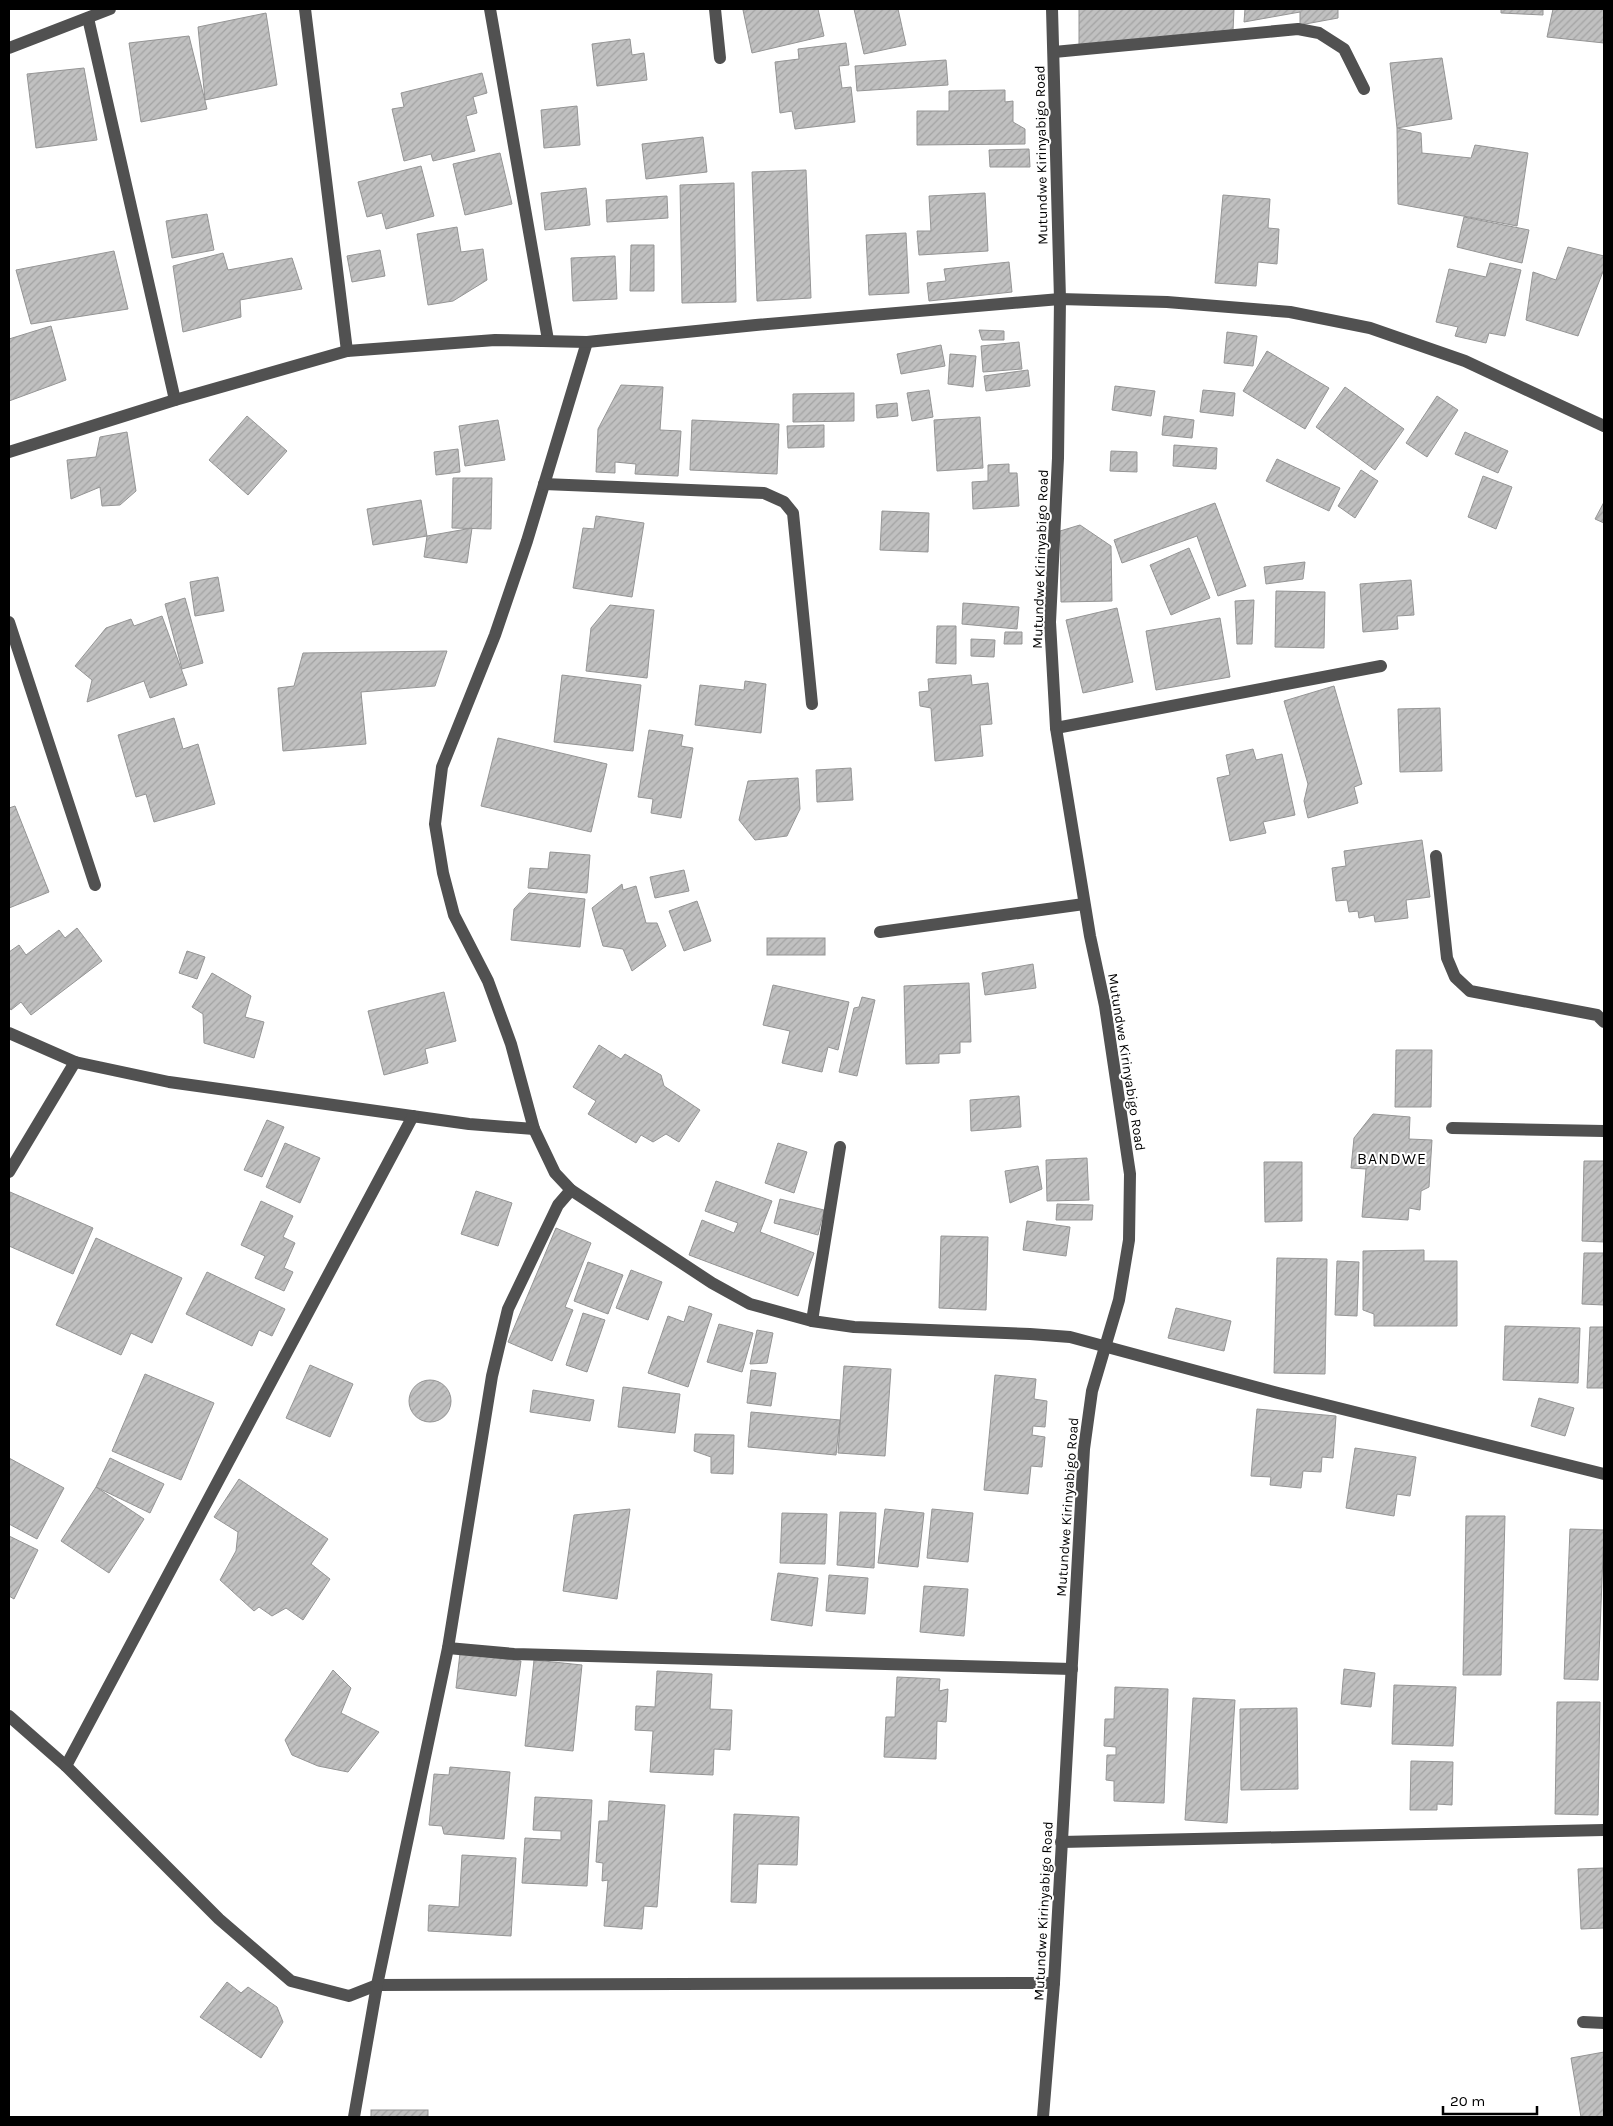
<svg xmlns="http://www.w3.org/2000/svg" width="1613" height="2126" viewBox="0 0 1613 2126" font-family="Karla,sans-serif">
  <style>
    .building { fill: url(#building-hatch); stroke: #959595 }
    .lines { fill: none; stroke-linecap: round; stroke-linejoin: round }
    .minor { stroke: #515151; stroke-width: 12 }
    .labels { text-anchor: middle; stroke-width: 4; stroke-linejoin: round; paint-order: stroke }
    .street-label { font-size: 14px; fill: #000; stroke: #fff }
    .quarter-label { font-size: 16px; letter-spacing: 1px; fill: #000; stroke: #fff }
  </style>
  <defs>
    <pattern id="building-hatch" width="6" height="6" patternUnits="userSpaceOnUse" patternTransform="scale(1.25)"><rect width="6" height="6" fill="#c0c0c0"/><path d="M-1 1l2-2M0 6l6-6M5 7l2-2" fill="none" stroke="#a3a3a3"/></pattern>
  </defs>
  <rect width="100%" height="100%" fill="#fff"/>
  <g class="building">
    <polygon points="748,9 818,9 824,36 752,53 743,10"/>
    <polygon points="854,9 898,9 906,45 864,54"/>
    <polygon points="1079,9 1234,9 1233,31 1079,47"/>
    <polygon points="1245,9 1338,9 1338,18 1300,25 1300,12 1244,22"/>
    <polygon points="1501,9 1543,9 1543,15 1501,13"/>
    <polygon points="1553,9 1604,9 1604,43 1547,37"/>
    <polygon points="266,13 277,85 205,100 198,27"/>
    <polygon points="189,36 207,109 141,122 129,43"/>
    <polygon points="630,39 632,55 644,53 647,80 597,86 592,44"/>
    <polygon points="846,43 849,65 839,66 842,88 851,87 855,122 795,129 792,111 780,113 775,62 799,59 798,49"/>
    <polygon points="1442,58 1452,119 1397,128 1390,63"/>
    <polygon points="946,60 948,85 857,91 855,66"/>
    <polygon points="84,68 97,140 36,148 27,74"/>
    <polygon points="482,73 487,93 473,97 477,113 466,116 475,151 433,161 431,154 404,161 392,109 404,107 401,93"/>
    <polygon points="1005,90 1005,102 1013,101 1013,122 1025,129 1025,144 917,145 917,111 949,111 949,91"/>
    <polygon points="577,106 580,145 544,148 541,110"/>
    <polygon points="1397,128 1421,133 1422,153 1471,158 1475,145 1528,153 1517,226 1398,204"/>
    <polygon points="703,137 707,172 646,179 642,144"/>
    <polygon points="1029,149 1030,167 990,167 989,150"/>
    <polygon points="500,153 512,204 465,215 453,164"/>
    <polygon points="421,166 434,216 386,229 382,213 367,217 358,182"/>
    <polygon points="806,170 811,298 757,301 752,172"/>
    <polygon points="734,183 736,302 682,303 680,185"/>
    <polygon points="586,188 590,225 545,230 541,193"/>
    <polygon points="985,193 988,251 919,255 917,231 931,231 929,196"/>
    <polygon points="1223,195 1270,199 1268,228 1279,229 1277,264 1258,262 1256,286 1215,283"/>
    <polygon points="667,196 668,218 607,222 606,200"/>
    <polygon points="207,214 214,250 172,258 166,221"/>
    <polygon points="1464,217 1529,230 1522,263 1457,247"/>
    <polygon points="457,227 461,252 483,249 487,280 453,301 428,305 417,234"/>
    <polygon points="906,233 909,293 869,295 866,235"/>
    <polygon points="631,245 654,245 654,291 630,291"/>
    <polygon points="1568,247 1604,256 1604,269 1578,336 1526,320 1533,272 1556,280"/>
    <polygon points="380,250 385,276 352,282 347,256"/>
    <polygon points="114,251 128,309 31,324 16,270"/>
    <polygon points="223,253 228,270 292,258 302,289 240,300 241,317 183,332 173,266"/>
    <polygon points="615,256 617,299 573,301 571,258"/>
    <polygon points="1009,262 1012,292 929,301 927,283 946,281 944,269"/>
    <polygon points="1490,263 1521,270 1505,336 1489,333 1486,343 1455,336 1458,327 1436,322 1449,269 1486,277"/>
    <polygon points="51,326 66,380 9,401 9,339"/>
    <polygon points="979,330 1004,331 1004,340 982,340"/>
    <polygon points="1227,332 1257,336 1253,366 1224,363"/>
    <polygon points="1019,342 1022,369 983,372 981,346"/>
    <polygon points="941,345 945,366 901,374 897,354"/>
    <polygon points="1267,351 1329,388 1305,429 1243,391"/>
    <polygon points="950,354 976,356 973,387 948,384"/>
    <polygon points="1028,370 1030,386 986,391 984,376"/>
    <polygon points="621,385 663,387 660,430 681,431 678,476 635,474 636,464 615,462 615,473 596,472 598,429"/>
    <polygon points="1115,386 1155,391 1151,416 1112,410"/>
    <polygon points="1345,387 1404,429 1375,470 1316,427"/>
    <polygon points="929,390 933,417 912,421 907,393"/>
    <polygon points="1203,390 1235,393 1233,416 1200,412"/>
    <polygon points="854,393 854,421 793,422 793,394"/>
    <polygon points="1437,396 1458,410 1427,457 1406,443"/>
    <polygon points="897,403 898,416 877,418 876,405"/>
    <polygon points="247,416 287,451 248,495 209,460"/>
    <polygon points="1164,416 1194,420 1192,438 1162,435"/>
    <polygon points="980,417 983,468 937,471 934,420"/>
    <polygon points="498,420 505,460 465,466 459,426"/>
    <polygon points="692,420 779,424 777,474 690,470"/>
    <polygon points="824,425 824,447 788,448 787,426"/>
    <polygon points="127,432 136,491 120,505 102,506 100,487 71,499 67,460 96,457 100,437"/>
    <polygon points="1465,432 1508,451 1498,473 1455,454"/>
    <polygon points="1174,445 1217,448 1216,469 1173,466"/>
    <polygon points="458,449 460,472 436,475 434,452"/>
    <polygon points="1111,451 1137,452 1137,472 1110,471"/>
    <polygon points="1277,459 1340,488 1329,511 1266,481"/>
    <polygon points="1009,464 1009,473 1017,473 1019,506 973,509 972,482 988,481 988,465"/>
    <polygon points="1361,470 1378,481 1355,518 1338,506"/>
    <polygon points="1483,476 1512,487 1496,529 1468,517"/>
    <polygon points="453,478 492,478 491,529 452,528"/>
    <polygon points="421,500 427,536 373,545 367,509"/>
    <polygon points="1604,502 1604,523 1595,519"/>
    <polygon points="1215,503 1246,586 1218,596 1197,536 1122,563 1114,540"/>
    <polygon points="882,511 929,513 928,552 880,550"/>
    <polygon points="596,516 644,523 632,597 573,588 583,528 594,529"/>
    <polygon points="1080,525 1111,546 1112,601 1061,602 1060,531"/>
    <polygon points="472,528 467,563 424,557 427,536"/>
    <polygon points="1189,548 1210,598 1171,615 1150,565"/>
    <polygon points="1305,562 1303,579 1266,584 1264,567"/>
    <polygon points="218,577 224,611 195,616 190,582"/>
    <polygon points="1411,580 1414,615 1397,616 1398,629 1363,632 1360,584"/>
    <polygon points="1276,591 1325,592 1324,648 1275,647"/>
    <polygon points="185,598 203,663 182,669 165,604"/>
    <polygon points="1254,600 1252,644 1237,644 1235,601"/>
    <polygon points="963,603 1019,607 1017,629 962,624"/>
    <polygon points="610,605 654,610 647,678 586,671 591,628"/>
    <polygon points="1117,608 1133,682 1083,693 1066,620"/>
    <polygon points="162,616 187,685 150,698 144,681 87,702 92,680 75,666 106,628 131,619 134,626"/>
    <polygon points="1220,618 1230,677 1156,690 1146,631"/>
    <polygon points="937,626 956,626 956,664 936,663"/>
    <polygon points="1005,632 1022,632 1022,644 1004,644"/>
    <polygon points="971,639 995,640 994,657 971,656"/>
    <polygon points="447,651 435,686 361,692 366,744 283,751 278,688 294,686 303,653"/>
    <polygon points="562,675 641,685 633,751 554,742"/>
    <polygon points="971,675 972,685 988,683 992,724 980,725 983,756 935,761 931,708 920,706 919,692 929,691 928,679"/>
    <polygon points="745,681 766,684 761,733 695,725 700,685 744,690"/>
    <polygon points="1334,686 1362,784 1354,787 1358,803 1308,818 1304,801 1308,784 1284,701"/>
    <polygon points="1440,708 1442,771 1400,772 1398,709"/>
    <polygon points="174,718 183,749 198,744 215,804 154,822 146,794 136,797 118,735"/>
    <polygon points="649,730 683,735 681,746 693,748 681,818 651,813 653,799 638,797"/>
    <polygon points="498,738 607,764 591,832 481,806"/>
    <polygon points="1253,749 1256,760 1282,754 1295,815 1263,822 1266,833 1230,841 1217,778 1230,775 1226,755"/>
    <polygon points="851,768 853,800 817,802 816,770"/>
    <polygon points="798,778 800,809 787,836 755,840 739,820 748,781"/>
    <polygon points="15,806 49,892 9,908 9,808"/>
    <polygon points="1422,840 1430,897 1406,900 1408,918 1375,922 1374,915 1359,918 1358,911 1349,912 1347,900 1336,901 1332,868 1346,866 1344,851"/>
    <polygon points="550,852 590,855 587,893 528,888 530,868 548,869"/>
    <polygon points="684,870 689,891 655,898 650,877"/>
    <polygon points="622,884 623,890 636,886 646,923 657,923 666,946 632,971 623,949 603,946 592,908"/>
    <polygon points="529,893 585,899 580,947 511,940 514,909"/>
    <polygon points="697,901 711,941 684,951 669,911"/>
    <polygon points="77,928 102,961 31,1015 21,1002 11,1010 9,1007 9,952 19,945 26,955 59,930 65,938"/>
    <rect x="767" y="938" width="58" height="17"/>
    <polygon points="187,951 205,957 197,979 179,973"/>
    <polygon points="1033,964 1036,988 985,995 982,973"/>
    <polygon points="212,973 251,996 245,1017 264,1022 254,1058 204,1043 203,1014 192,1007"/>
    <polygon points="969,983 971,1042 960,1042 960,1053 939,1054 939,1063 906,1064 904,986"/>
    <polygon points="773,985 849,1002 838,1050 828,1047 822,1072 782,1063 790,1031 763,1025"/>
    <polygon points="444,992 456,1041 425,1049 428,1063 384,1075 368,1011"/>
    <polygon points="862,997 875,1000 857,1076 839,1072 854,1008 859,1007"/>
    <polygon points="599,1045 621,1059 625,1054 661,1075 664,1086 700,1110 679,1142 666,1134 653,1142 641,1135 636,1143 588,1114 596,1101 573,1087"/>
    <polygon points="1396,1050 1432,1050 1431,1107 1395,1107"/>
    <polygon points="1019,1096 1021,1127 971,1131 970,1100"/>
    <polygon points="1373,1114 1410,1117 1409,1139 1432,1140 1429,1187 1421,1191 1420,1210 1409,1208 1408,1220 1362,1217 1366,1169 1351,1168 1354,1138"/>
    <polygon points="267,1120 284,1127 262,1177 244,1170"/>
    <polygon points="285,1143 320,1158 300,1203 266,1187"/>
    <polygon points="778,1143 807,1152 794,1193 765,1183"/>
    <polygon points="1087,1158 1089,1200 1047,1201 1046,1160"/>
    <polygon points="1584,1161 1604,1161 1604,1242 1582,1241"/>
    <polygon points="1264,1162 1302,1162 1302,1221 1265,1222"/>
    <polygon points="1038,1166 1042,1189 1010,1203 1005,1171"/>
    <polygon points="716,1181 772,1201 760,1232 814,1253 798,1296 689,1255 702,1220 734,1233 738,1223 705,1211"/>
    <polygon points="476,1191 512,1203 498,1246 461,1234"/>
    <polygon points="10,1192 93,1228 73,1274 9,1246"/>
    <polygon points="780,1199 824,1210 818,1235 774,1223"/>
    <polygon points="261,1201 293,1216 283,1237 295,1243 284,1268 293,1272 284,1291 255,1278 265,1256 241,1245"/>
    <polygon points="1057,1204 1093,1205 1092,1220 1056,1220"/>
    <polygon points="1027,1221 1070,1227 1066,1256 1023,1250"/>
    <polygon points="556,1228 591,1243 565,1307 573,1310 552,1361 508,1342"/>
    <polygon points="941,1236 988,1237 986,1310 939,1308"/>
    <polygon points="96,1238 182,1278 152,1343 131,1333 121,1355 56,1325"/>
    <polygon points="1424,1250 1424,1261 1457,1261 1457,1326 1374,1326 1374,1314 1363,1310 1363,1251"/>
    <polygon points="1584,1253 1604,1253 1604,1305 1582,1304"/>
    <polygon points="1277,1258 1327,1259 1325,1374 1274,1373"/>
    <polygon points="1337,1261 1359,1262 1357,1316 1335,1315"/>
    <polygon points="588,1262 623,1275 608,1314 574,1301"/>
    <polygon points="631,1270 662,1282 648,1320 616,1308"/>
    <polygon points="207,1272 285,1309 272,1336 259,1330 252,1346 186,1314"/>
    <polygon points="689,1306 712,1314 688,1387 648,1373 668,1316 684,1322"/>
    <polygon points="1176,1308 1231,1321 1224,1351 1168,1338"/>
    <polygon points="583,1313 605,1320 587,1372 566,1365"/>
    <polygon points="719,1324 753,1333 742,1372 707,1362"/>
    <polygon points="1505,1326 1580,1328 1578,1383 1503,1380"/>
    <polygon points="1590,1327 1604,1327 1604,1388 1587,1388"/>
    <polygon points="757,1330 773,1333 767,1363 750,1364"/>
    <polygon points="310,1365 353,1384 330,1437 286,1418"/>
    <polygon points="844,1366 891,1369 885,1456 838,1453"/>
    <polygon points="751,1370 776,1373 771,1406 747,1403"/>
    <polygon points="145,1374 214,1403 181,1480 112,1451"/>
    <polygon points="995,1375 1036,1379 1034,1399 1047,1401 1045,1427 1033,1426 1032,1435 1045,1437 1042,1467 1031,1466 1028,1494 984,1490"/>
    <circle cx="430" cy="1401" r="21"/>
    <polygon points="623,1387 680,1394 675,1433 618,1427"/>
    <polygon points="533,1390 594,1400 590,1421 530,1412"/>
    <polygon points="1539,1398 1574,1408 1565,1436 1531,1426"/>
    <polygon points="1257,1409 1336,1416 1333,1458 1322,1457 1321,1472 1303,1471 1301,1488 1270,1485 1271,1477 1251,1476"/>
    <polygon points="751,1412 840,1420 836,1455 748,1447"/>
    <polygon points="695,1434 734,1435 733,1474 711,1473 711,1457 694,1451"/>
    <polygon points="1355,1448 1416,1457 1410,1496 1397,1494 1394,1516 1346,1508"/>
    <polygon points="9,1458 64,1488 37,1539 9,1524"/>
    <polygon points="110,1458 164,1484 150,1513 96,1487"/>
    <polygon points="239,1479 328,1539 311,1564 330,1579 303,1620 286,1608 272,1616 259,1607 254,1611 220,1580 236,1551 238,1532 214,1517"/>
    <polygon points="96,1487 144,1519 109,1573 61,1541"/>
    <polygon points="630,1509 617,1599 563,1591 574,1515"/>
    <polygon points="885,1509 924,1513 918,1567 878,1563"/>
    <polygon points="932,1509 973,1513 968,1562 927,1558"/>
    <polygon points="840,1512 876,1513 874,1568 837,1565"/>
    <polygon points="782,1513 827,1514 825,1564 780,1563"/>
    <polygon points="1466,1516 1505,1516 1501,1675 1463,1675"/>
    <polygon points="1570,1529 1604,1530 1598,1680 1564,1679"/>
    <polygon points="9,1536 38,1550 14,1599 9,1596"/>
    <polygon points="778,1573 818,1578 812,1626 771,1620"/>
    <polygon points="829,1575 868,1578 865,1614 826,1611"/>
    <polygon points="924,1586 968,1589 964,1636 920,1632"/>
    <polygon points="460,1653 521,1661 516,1696 456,1688"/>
    <polygon points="534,1660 582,1665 573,1751 525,1746"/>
    <polygon points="1344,1669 1375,1673 1371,1707 1341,1704"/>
    <polygon points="333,1670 351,1688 341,1713 379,1732 348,1772 318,1766 292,1755 285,1740"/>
    <polygon points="657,1671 712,1674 710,1709 732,1710 730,1750 714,1749 713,1775 650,1772 653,1731 635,1730 636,1706 655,1707"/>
    <polygon points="897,1677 940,1679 939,1691 948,1689 946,1722 937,1721 936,1759 884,1757 886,1717 895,1717"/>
    <polygon points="1394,1685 1456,1687 1453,1746 1392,1744"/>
    <polygon points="1115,1687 1168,1689 1164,1803 1114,1801 1114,1781 1106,1780 1107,1755 1116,1755 1116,1747 1104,1746 1105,1719 1114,1719"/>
    <polygon points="1193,1698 1235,1700 1227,1823 1185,1820"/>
    <polygon points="1557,1702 1600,1702 1598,1815 1555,1814"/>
    <polygon points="1297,1708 1298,1789 1241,1790 1240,1709"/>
    <polygon points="1411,1761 1453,1762 1452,1805 1437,1804 1437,1810 1410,1810"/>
    <polygon points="450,1767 510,1772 504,1839 444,1834 442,1826 429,1825 434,1774 449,1775"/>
    <polygon points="535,1797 592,1800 587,1886 522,1883 525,1838 561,1840 561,1831 533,1830"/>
    <polygon points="609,1801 665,1805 657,1907 644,1906 642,1929 604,1926 608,1880 602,1881 603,1863 596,1862 599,1821 608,1821"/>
    <polygon points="734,1814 799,1817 797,1865 758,1864 756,1903 731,1902"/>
    <polygon points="462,1855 516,1858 511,1936 428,1931 429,1905 459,1907"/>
    <polygon points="1604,1868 1604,1928 1581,1929 1578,1869"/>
    <polygon points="227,1982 241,1993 248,1987 277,2007 283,2022 261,2058 200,2017"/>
    <polygon points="1604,2052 1604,2117 1581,2117 1571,2058"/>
    <rect x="371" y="2110" width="57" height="7"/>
  </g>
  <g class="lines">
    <g class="minor">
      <polyline points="305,9 347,351"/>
      <polyline points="490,9 548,340"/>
      <polyline points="715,9 720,58"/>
      <polyline points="88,18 175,400"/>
      <polyline points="9,48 110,9"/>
      <polyline points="1054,52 1298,29 1319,33 1344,49 1364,89"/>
      <polyline points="587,342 527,541 495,635 442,767 435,824 443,873 454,915 488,981 511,1044 534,1129 555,1173 571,1190 712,1283 750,1304 812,1321 854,1327 1030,1334 1070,1337 1278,1393 1604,1474"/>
      <polyline points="9,452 175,400 347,351 495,340 587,342 756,325 1060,299 1167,302 1290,312 1370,328 1465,361 1604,426"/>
      <polyline points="544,484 764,493 784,502 793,513 812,704"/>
      <polyline points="9,622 95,885"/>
      <polyline points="1056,728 1381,666"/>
      <polyline points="1436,856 1447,958 1455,977 1470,991 1597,1015 1604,1022"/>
      <polyline points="880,932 1084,904"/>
      <polyline points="9,1033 75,1062 169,1082 469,1124 534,1129"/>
      <polyline points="1452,1128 1604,1131"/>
      <polyline points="9,1172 75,1062"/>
      <polyline points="812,1321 840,1147"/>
      <polyline points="448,1648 514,1654 1072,1669"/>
      <polyline points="9,1716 66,1766 219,1919 291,1981 349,1996 377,1985 1054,1983"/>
      <polyline points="66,1766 413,1116"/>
      <polyline points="1061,1842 1604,1830"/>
      <polyline points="1583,2022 1604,2023"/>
      <polyline points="354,2117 377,1985 448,1648 492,1376 508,1309 558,1205 571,1190"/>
      <polyline points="1043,2117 1054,1983 1084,1449 1092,1391 1119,1300 1129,1240 1130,1174 1105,1006 1090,936 1056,728 1050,622 1058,458 1060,299 1052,9"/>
    </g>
  </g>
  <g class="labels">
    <g class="street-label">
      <text transform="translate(1041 155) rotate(-91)" y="5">Mutundwe Kirinyabigo Road</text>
      <text transform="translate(1040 559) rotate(-88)" y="5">Mutundwe Kirinyabigo Road</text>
      <text transform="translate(1127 1062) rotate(81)" y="5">Mutundwe Kirinyabigo Road</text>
      <text transform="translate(1067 1507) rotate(-86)" y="5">Mutundwe Kirinyabigo Road</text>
      <text transform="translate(1043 1911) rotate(-87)" y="5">Mutundwe Kirinyabigo Road</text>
    </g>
    <g class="quarter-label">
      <text x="1392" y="1164">BANDWE</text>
    </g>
  </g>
  <rect width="1613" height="2126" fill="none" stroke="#000000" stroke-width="20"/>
  <path d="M1443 2106v8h94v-8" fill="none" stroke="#000000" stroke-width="2.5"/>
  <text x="1450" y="2106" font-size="15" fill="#000000" stroke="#ffffff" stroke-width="4" paint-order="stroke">20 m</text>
</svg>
